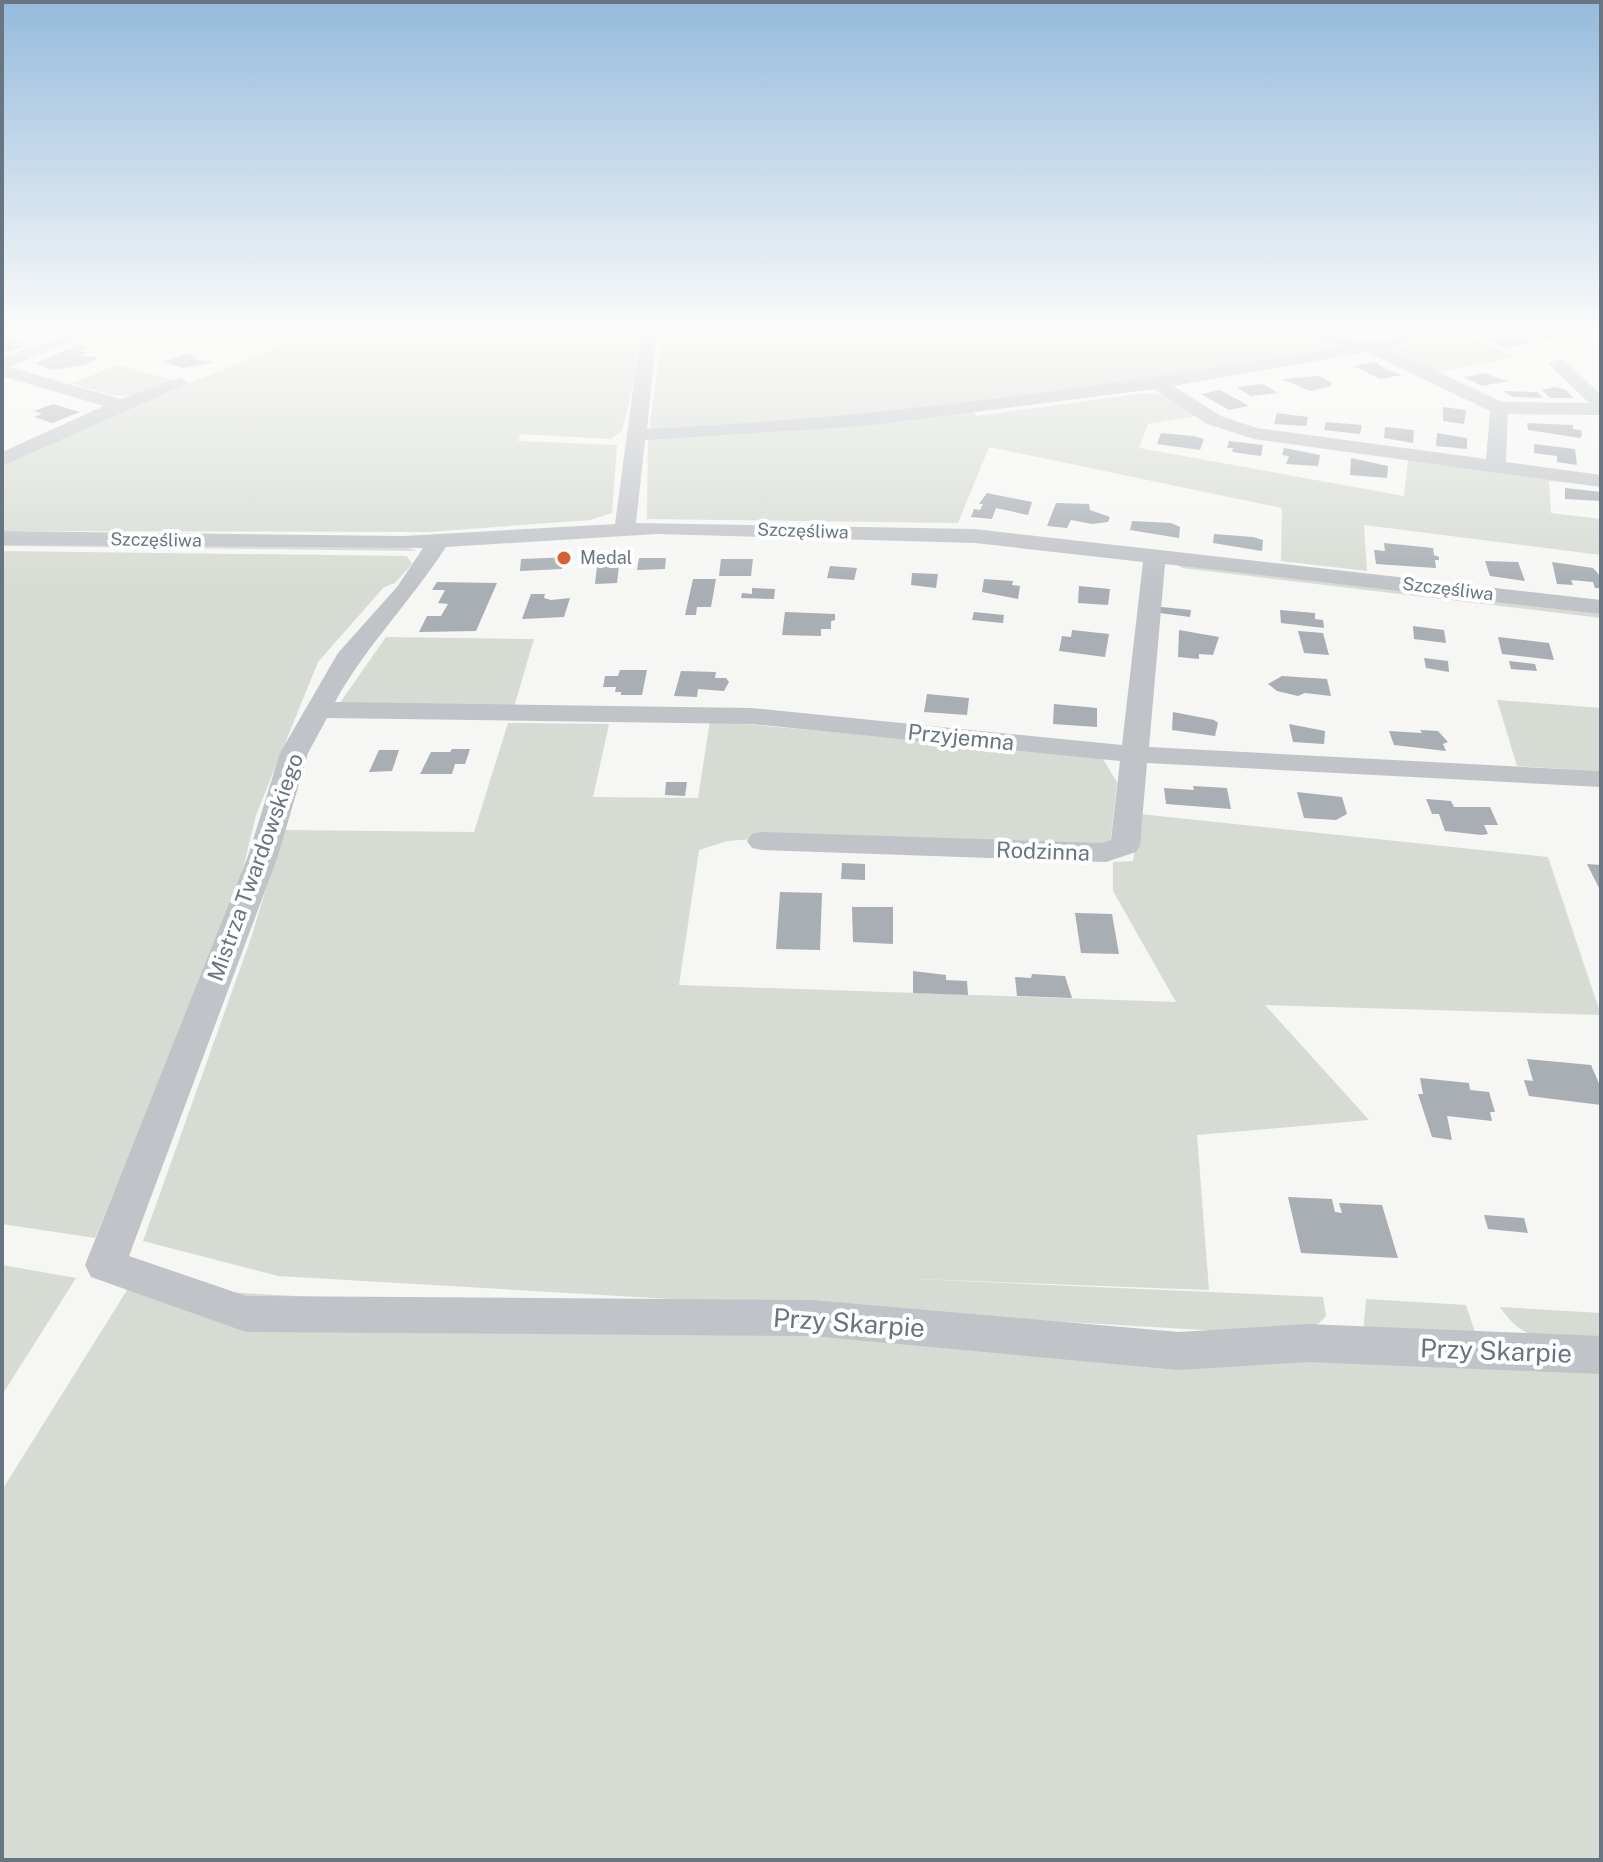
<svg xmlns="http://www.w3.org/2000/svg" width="1603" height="1862" viewBox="0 0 1603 1862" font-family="'Public Sans',sans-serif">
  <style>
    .green { fill: #d6dbd3 }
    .building { fill: #a8aeb4 }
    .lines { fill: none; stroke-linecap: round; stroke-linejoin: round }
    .street { fill: #c0c3c7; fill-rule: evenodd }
    .poi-dot { fill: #d56235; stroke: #fff; stroke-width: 3 }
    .labels { text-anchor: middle; stroke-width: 8; stroke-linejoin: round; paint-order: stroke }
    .far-street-label { font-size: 18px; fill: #687582; stroke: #fff }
    .far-poi-label { font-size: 18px; fill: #687582; stroke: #fff; text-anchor: start }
    .street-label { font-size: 22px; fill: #687582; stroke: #fff }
    .near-street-label { font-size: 26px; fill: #687582; stroke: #fff }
  </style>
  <rect width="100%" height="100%" fill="#f6f6f4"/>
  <g class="green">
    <polygon points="263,330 639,330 634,381 622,431 611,439 521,434 518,441 617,445 612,513 590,520 428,532 2,531 2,467 36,447 287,343"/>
    <polygon points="663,330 1268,330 1348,346 972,407 976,416 1145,393 1162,395 1196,416 1148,424 1139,448 1404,496 1408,459 1601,486 1549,481 1551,513 1601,519 1601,555 1364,525 1367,571 1281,561 1282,508 989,447 958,523 647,519 648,438"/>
    <polygon points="1460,333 1519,357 1437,372 1398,353 1395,348"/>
    <path d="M118,365L177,381C123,402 125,399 71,383Z"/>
    <polygon points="2,543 407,547 417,551 2,546"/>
    <polygon points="2,551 407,556 412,564 395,583 384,587 318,662 256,815 235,902 95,1238 2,1224"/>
    <polygon points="1177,564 1601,612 1601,618 1182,568"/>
    <polygon points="386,637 534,639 514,707 339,704"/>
    <polygon points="1497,700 1601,708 1601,771 1517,766"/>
    <polygon points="710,721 1101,756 1117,782 1110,846 810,835 727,841 699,850 679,985 1176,1002 1113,891 1113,862 1133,861 1140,814 1548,857 1601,1015 1265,1005 1369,1120 1197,1135 1209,1290 892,1278 1323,1297 1326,1316 1312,1330 1288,1335 278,1276 143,1241 251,938 284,830 474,832 508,723 609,724 593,797 698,798"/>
    <polygon points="2,1265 76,1278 2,1395"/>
    <polygon points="129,1287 1601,1366 1601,1860 2,1860 2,1490"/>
    <polygon points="1366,1299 1466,1305 1476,1335 1363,1334"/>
    <path d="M1500,1307L1601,1313V1340C1557,1339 1527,1348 1500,1307Z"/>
  </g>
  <g class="building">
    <polygon points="1543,330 1558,330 1572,335 1545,340 1531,334"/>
    <polygon points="1514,335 1532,342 1505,348 1487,340"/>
    <polygon points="2,337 21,341 24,343 13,344 23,347 2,354"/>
    <polygon points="78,345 88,348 79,351 88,353 79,356 99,357 86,365 51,370 36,363"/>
    <polygon points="186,354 197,357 192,359 214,362 183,368 163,362"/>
    <polygon points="1375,362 1387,370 1402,375 1380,379 1354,366"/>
    <polygon points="1485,373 1494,377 1508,381 1482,386 1464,377"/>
    <polygon points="1319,376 1332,383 1331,386 1310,391 1282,379"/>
    <polygon points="1263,384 1278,393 1251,396 1236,387"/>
    <polygon points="1555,387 1566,390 1573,398 1550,398 1542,390"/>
    <polygon points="1220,390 1246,404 1248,406 1229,410 1201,394"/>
    <polygon points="1502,391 1537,392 1543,398 1513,397"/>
    <polygon points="53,404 80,412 52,423 34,417 42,414 34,411"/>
    <polygon points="1443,407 1466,410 1464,424 1443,421"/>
    <polygon points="1277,413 1308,417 1306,426 1274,424"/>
    <polygon points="1326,422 1362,425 1360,434 1324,430"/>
    <polygon points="1527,423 1573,425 1573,429 1581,430 1582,435 1580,438 1528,430"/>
    <polygon points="1385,427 1414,430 1413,443 1384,438"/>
    <polygon points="1161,433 1193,436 1204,439 1200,450 1157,444"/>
    <polygon points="1437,433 1467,438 1467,449 1436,446"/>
    <polygon points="1229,441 1263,445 1261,456 1232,452 1233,448 1227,448"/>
    <polygon points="1534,444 1575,449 1577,465 1557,462 1557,456 1534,453"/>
    <polygon points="1284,448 1320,455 1318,466 1286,464 1289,456 1282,455"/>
    <polygon points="1351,458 1388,466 1387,478 1350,475"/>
    <polygon points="1565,488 1601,492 1601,501 1565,499"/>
    <polygon points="987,493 1032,502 1028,515 996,508 992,519 971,517 974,509 980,510 983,504 979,504"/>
    <polygon points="1056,503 1089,504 1090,510 1110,517 1108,522 1092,524 1071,520 1067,528 1047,526"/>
    <polygon points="1132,521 1171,523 1180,527 1179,538 1130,530"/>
    <polygon points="1214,534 1253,537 1263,540 1262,551 1213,543"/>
    <polygon points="1384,543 1433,548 1434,555 1439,557 1439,560 1435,560 1436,568 1376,564 1374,550 1385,551"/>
    <polygon points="571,557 571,563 563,563 562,569 520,571 521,559"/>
    <polygon points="639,558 666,558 665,569 637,570"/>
    <polygon points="721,559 753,559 751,576 719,576"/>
    <polygon points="1485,561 1518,562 1525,581 1490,576"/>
    <polygon points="1552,562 1593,568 1601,577 1601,588 1595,588 1593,582 1571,580 1573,585 1557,584"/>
    <polygon points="597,566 619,566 617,583 595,584"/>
    <polygon points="830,566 857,568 854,580 827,578"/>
    <polygon points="912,573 938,574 936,588 911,585"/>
    <polygon points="693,579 716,579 711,607 697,607 696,615 685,615"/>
    <polygon points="984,579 1013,581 1012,585 1020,586 1018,599 982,592"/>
    <polygon points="437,582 497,583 476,631 419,632 427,616 441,616 448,604 438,603 445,590 432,590"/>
    <polygon points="1079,586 1110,589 1108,605 1078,603"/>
    <polygon points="752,588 775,589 774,599 741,598 742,593 752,594"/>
    <polygon points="531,594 545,594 544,598 551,600 570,598 564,617 522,619"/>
    <polygon points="1152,606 1191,610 1190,617 1152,612"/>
    <polygon points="1280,610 1315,613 1315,619 1323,620 1324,628 1281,623"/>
    <polygon points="785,612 835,614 835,620 831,621 831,629 821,629 821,636 782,635"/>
    <polygon points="974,612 1004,615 1003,623 972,620"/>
    <polygon points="1413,626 1444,630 1446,643 1414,639"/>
    <polygon points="1072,630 1109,634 1105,657 1059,651 1062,636 1071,637"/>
    <polygon points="1179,630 1219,637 1213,655 1199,654 1199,659 1178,657"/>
    <polygon points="1298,631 1323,633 1329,655 1304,653"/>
    <polygon points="1498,637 1549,643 1554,660 1502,654"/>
    <polygon points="1424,658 1448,661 1449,672 1426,668"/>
    <polygon points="1509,661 1535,664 1537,671 1511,669"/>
    <polygon points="620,670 647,670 642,695 621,695 621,692 615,692 616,687 603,687 605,676 618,676"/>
    <polygon points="681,671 716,672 715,678 726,678 729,682 724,691 698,689 697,697 674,696"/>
    <polygon points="1282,676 1327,679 1331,696 1305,693 1298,696 1277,691 1268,684"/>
    <polygon points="927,694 969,698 967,715 924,712"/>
    <polygon points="1054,704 1097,708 1097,727 1053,724"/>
    <polygon points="1173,712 1214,720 1218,723 1215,736 1172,730"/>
    <polygon points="1289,724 1325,731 1324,744 1293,742"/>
    <polygon points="1420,730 1438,731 1448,742 1443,744 1446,751 1394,745 1389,731 1422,733"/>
    <polygon points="452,749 470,749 465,764 455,764 452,774 420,774 431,752 450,752"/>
    <polygon points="379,750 399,750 392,771 369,772"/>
    <polygon points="666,782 687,782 685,796 665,795"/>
    <polygon points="1193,786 1227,788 1231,809 1166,804 1164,788 1194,790"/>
    <polygon points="1297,792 1342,797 1347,814 1336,820 1304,818"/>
    <polygon points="1426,799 1451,801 1454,807 1490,807 1498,825 1484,825 1488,834 1482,835 1445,831 1439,814 1432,814"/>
    <polygon points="842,863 865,864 865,880 841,879"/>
    <polygon points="1587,864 1601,865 1601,892"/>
    <polygon points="780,892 822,893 820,950 776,949"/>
    <polygon points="852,907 893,907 893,944 853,942"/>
    <polygon points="1075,913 1112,914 1119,954 1081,953"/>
    <polygon points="913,971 946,975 946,980 967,981 968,995 913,993"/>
    <polygon points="1032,974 1065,976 1072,998 1017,996 1015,977 1031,978"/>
    <polygon points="1527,1059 1591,1065 1601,1088 1601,1105 1529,1096 1524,1080 1533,1081"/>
    <polygon points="1420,1078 1469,1083 1470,1090 1489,1092 1495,1112 1490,1112 1492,1121 1447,1116 1452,1140 1432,1137 1418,1094 1423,1094"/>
    <polygon points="1288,1197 1332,1199 1335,1212 1342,1213 1339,1203 1382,1205 1398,1258 1301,1253"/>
    <polygon points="1484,1215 1524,1218 1528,1233 1488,1229"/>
  </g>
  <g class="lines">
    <g class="street">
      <polygon points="80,330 102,330 9,367 121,399 180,378 189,383 2,466 2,452 104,406 2,376 2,358"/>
      <path d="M641,330H657L647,429C882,418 1113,386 1345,346L1289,333L1287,330C1315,330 1341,339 1369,341C1393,342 1423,330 1450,330L1448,333L1387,348L1502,402L1589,403L1549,364L1558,359L1564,360L1601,395V415L1508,414L1506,462L1601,475V487L1254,439L1207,424L1154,389L865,426L645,440L636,523L975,529L1601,600V614L1165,564L1149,747L1601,771V787L1147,763L1140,845L1136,852L1106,862L762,850L752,848L747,841L752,834L762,832L1102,843L1111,840L1120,761L751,724L327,718L308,753L278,856L129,1256L246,1296L812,1300L1179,1332L1307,1324L1601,1336V1374L1307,1362L1179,1370L812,1336L246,1332L91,1277L85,1265L248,856L280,753L338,653L397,587L423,548L2,545V531L403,536L615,524ZM1367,352L1490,411L1486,459L1257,428L1221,416L1173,386ZM657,534L975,543L1143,562L1122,745L751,708L335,702C366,646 411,601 446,547Z"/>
    </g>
  </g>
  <linearGradient id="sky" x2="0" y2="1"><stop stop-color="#95badc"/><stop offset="0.56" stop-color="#fbfbfa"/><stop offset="1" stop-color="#fbfbfa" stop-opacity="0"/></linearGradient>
  <rect width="1603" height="590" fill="url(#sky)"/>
  <circle class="poi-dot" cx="564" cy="558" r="8"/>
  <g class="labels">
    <g class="far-street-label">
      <text transform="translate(803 531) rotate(2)" y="6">Szczęśliwa</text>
      <text transform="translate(156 540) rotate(1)" y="6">Szczęśliwa</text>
      <text transform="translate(1448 589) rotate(7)" y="6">Szczęśliwa</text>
    </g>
    <g class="far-poi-label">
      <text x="580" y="564">Medal</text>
    </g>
    <g class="street-label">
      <text transform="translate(961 737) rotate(6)" y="8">Przyjemna</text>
      <text transform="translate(1043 851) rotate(2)" y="8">Rodzinna</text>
      <text transform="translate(255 867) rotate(-70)" y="8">Mistrza Twardowskiego</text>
    </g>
    <g class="near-street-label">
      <text transform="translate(849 1323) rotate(4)" y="9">Przy Skarpie</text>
      <text transform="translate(1496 1351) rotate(2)" y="9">Przy Skarpie</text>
    </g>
  </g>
  <rect width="1603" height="1862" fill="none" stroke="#687582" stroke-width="8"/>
</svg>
